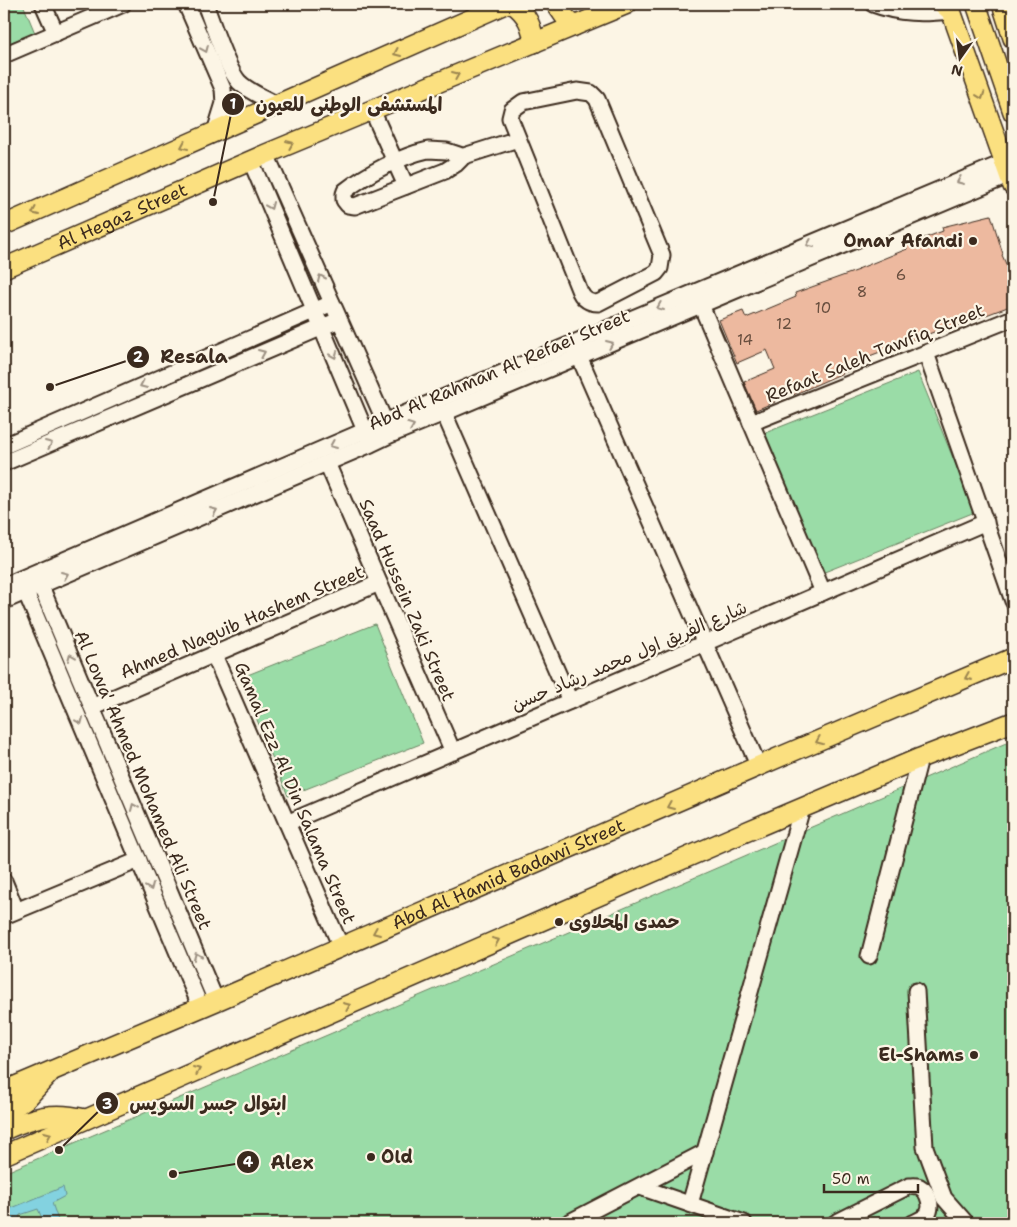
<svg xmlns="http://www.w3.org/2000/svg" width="1017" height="1227" viewBox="0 0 1017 1227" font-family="'Shantell Sans','Playpen Sans Arabic',sans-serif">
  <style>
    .green { fill: #9adca7; stroke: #6a8362 }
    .water { fill: #83d2e0; stroke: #668f92 }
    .building { fill: #edb99f; stroke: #3b2a1e }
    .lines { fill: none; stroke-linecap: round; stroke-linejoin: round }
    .minor-casing { stroke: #3b2a1e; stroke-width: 19 }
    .major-casing { stroke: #3b2a1e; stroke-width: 22 }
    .minor { stroke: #fcf5e5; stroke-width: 15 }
    .major { stroke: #fbe080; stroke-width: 19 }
    .oneway { stroke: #9c9082 }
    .oneway2 { stroke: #9b854f }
    .poi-dot { fill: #3b2a1e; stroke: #fcf5e5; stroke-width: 2 }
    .labels { text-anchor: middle; stroke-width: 4.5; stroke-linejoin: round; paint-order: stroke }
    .number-label { font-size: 15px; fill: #684e3e }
    .street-label { font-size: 18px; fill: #3b2a1e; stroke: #fcf5e5 }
    .poi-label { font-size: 18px; font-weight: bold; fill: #3b2a1e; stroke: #fcf5e5; text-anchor: end }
    .leader { fill: none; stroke: #3b2a1e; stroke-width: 2 }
    .callout-dot { fill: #3b2a1e; stroke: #fcf5e5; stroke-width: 2 }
    .mark-label { font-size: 15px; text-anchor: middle; font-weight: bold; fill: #fff }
    .callout-label { font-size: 19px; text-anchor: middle; font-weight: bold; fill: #3b2a1e; stroke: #fcf5e5; stroke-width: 4.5; stroke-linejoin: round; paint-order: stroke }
  </style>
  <rect width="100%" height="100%" fill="#fcf5e5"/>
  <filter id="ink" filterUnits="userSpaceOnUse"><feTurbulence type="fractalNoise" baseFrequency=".02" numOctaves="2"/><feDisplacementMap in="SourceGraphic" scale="10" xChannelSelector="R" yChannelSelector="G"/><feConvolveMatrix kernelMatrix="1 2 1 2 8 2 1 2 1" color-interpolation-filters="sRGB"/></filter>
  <g filter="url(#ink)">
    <g class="green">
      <polygon points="4,4 23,4 35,33 4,45"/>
      <polygon points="918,372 975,512 822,573 765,433"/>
      <polygon points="375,624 423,743 288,796 240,678"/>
      <polygon points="1013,740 1013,1223 4,1223 4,1173 564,934"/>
    </g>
    <polygon class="water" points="63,1187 65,1196 52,1203 59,1223 44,1223 38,1209 20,1215 18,1223 4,1223 7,1210"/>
    <polygon class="building" points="991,215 1003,254 1002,255 1013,280 1013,305 938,333 937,331 903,343 857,361 859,366 793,395 791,389 772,396 775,402 756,410 744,382 775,369 767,350 737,363 719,320 743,311 746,318 796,297 795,293 859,270 858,269 907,249 906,245 943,231 942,227"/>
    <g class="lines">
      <defs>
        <g id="minor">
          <polyline points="43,4 56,33"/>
          <polyline points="186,4 223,89 224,103 215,132"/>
          <path d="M205,4C213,24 226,68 239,82C250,93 266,98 279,106"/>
          <path d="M873,4C900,14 922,14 951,11"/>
          <polyline points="4,55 123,4"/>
          <path d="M577,91L591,93L597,99L662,255L660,268L656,273L598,303C589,303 584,300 580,292L510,118L512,110L523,102Z"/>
          <polyline points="372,110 406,186"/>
          <path d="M428,150L447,151L459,155L461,159L456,164L445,171L355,206L348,205L344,200V194L345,191C366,174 401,156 428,150Z"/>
          <polyline points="266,154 389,431"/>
          <polyline points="461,157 518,139"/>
          <polyline points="251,161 369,440"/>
          <polyline points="701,305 823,592"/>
          <polyline points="575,347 759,767"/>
          <polyline points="926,353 1013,601"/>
          <polyline points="444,413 570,701"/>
          <polyline points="751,423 1013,318"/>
          <polyline points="4,446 332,303"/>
          <polyline points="4,463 339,320"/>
          <polyline points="327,463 453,752"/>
          <polyline points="37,577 216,1001"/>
          <polyline points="22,583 201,1008"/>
          <polyline points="4,586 385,422 1005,162"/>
          <polyline points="4,601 371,444 390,435 444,413 1010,175"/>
          <polyline points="214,655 341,947"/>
          <polyline points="92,707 379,583"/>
          <polyline points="287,823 986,522"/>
          <polyline points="4,881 16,910"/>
          <polyline points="4,916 139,860"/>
          <polyline points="869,956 920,758"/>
          <polyline points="916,991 925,1147 944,1198 966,1223"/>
          <polyline points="640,1187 744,1223"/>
          <polyline points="690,1204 802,808"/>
          <polyline points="568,1223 705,1152"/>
          <path d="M835,1223L909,1186C913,1186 917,1185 920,1187C929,1192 933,1208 927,1215C923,1219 917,1221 913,1223"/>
        </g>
        <g id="major">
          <path d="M513,4C527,14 532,26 534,43"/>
          <polyline points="556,4 565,17 574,26"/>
          <polyline points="943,4 951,11 1013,186"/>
          <polyline points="976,4 1013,112"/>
          <polyline points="1002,4 1013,38"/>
          <path d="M4,225C171,152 338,79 505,4"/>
          <path id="s1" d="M4,268L266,154L627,4"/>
          <path id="s2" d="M4,1091L216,1001L782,756L1013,658"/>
          <polyline points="4,1114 26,1099 49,1074"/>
          <path d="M4,1130C33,1117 53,1111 85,1119"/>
          <polyline points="4,1155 743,833 920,758 1013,722"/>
        </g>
      </defs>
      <use href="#minor" class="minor-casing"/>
      <use href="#major" class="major-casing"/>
      <use href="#minor" class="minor"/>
      <use href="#major" class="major"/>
    </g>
    <defs><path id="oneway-chevron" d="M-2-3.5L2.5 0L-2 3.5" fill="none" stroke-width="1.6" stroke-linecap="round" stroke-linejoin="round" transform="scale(1.25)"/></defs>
    <g class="oneway">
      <use href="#oneway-chevron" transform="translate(205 49) rotate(67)"/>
      <use href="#oneway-chevron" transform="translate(960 181) rotate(157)"/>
      <use href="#oneway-chevron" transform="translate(270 206) rotate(67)"/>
      <use href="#oneway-chevron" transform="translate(810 244) rotate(157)"/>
      <use href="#oneway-chevron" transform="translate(321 278) rotate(-114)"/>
      <use href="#oneway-chevron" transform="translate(660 307) rotate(157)"/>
      <use href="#oneway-chevron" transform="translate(610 344) rotate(-23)"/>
      <use href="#oneway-chevron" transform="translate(262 353) rotate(-23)"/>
      <use href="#oneway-chevron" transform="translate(334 355) rotate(67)"/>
      <use href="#oneway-chevron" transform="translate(143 385) rotate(156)"/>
      <use href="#oneway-chevron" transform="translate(411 426) rotate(-21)"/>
      <use href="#oneway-chevron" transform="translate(49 444) rotate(-23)"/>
      <use href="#oneway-chevron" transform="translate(333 445) rotate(157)"/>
      <use href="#oneway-chevron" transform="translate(214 511) rotate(-23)"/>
      <use href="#oneway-chevron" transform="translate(65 575) rotate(-23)"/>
      <use href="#oneway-chevron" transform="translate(71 657) rotate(-113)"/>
      <use href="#oneway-chevron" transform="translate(80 721) rotate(67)"/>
      <use href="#oneway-chevron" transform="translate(134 807) rotate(-113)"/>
      <use href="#oneway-chevron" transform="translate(150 887) rotate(67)"/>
      <use href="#oneway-chevron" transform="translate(197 956) rotate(-113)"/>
    </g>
    <g class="oneway2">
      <use href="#oneway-chevron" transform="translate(397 53) rotate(156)"/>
      <use href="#oneway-chevron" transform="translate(456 75) rotate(-23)"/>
      <use href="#oneway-chevron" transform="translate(981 96) rotate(70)"/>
      <use href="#oneway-chevron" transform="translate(290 144) rotate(-23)"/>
      <use href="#oneway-chevron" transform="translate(184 146) rotate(156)"/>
      <use href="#oneway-chevron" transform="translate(35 212) rotate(156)"/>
      <use href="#oneway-chevron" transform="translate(968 677) rotate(157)"/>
      <use href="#oneway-chevron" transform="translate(819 741) rotate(157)"/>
      <use href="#oneway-chevron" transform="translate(670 806) rotate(157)"/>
      <use href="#oneway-chevron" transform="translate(376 932) rotate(157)"/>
      <use href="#oneway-chevron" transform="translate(496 941) rotate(-23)"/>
      <use href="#oneway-chevron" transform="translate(347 1006) rotate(-23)"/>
      <use href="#oneway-chevron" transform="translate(197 1070) rotate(-23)"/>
      <use href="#oneway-chevron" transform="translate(48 1135) rotate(-23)"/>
    </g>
  </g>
  <g class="poi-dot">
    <circle cx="973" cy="241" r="5"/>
    <circle cx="559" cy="922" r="5"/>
    <circle cx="974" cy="1055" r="5"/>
    <circle cx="371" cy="1157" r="5"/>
  </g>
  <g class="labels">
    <g class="number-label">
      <text x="901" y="280">6</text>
      <text x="862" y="297">8</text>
      <text x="823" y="313">10</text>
      <text x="784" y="329">12</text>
      <text x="745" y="345">14</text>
    </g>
    <g class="street-label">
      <text dy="6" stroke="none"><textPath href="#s1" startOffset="129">Al Hegaz Street</textPath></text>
      <text transform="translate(875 353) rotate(-22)" y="6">Refaat Saleh Tawfiq Street</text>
      <text transform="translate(499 370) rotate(-23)" y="6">Abd Al Rahman Al Refaei Street</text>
      <text transform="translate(407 600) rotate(67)" y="6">Saad Hussein Zaki Street</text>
      <text transform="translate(242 622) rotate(-23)" y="6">Ahmed Naguib Hashem Street</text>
      <text transform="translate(629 656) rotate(-23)" y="6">شارع الفريق اول محمد رشاد حسن</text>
      <text transform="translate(143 780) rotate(67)" y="6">Al Lowa' Ahmed Mohamed Ali Street</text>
      <text transform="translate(295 793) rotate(67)" y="6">Gamal Ezz Al Din Salama Street</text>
      <text dy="6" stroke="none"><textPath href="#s2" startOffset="549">Abd Al Hamid Badawi Street</textPath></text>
    </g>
    <g class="poi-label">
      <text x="963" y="247">Omar Afandi</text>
      <text x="569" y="928" text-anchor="start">حمدى المحلاوى</text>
      <text x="964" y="1061">El-Shams</text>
      <text x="381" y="1163" text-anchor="start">Old</text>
    </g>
  </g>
  <path class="leader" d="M213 202L233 104M50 387L138 357M59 1150L107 1103M173 1174L248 1162"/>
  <g class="callout-dot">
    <circle cx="213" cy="202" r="5"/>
    <circle cx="50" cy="387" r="5"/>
    <circle cx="59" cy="1150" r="5"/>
    <circle cx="173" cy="1174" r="5"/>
    <circle cx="233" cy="104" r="12"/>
    <circle cx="138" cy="357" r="12"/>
    <circle cx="107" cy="1103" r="12"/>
    <circle cx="248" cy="1162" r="12"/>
  </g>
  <g class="mark-label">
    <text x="233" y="109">1</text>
    <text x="138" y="362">2</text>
    <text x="107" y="1109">3</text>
    <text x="248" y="1167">4</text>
  </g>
  <g class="callout-label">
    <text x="349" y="111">المستشفى الوطنى للعيون</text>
    <text x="194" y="363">Resala</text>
    <text x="208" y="1110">ابتوال جسر السويس</text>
    <text x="292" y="1169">Alex</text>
  </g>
  <rect width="1017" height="1227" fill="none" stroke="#fcf5e5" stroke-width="20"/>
  <rect x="10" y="10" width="997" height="1207" fill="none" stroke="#3b2a1e" stroke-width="2" filter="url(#ink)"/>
  <g transform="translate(960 58) rotate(194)" stroke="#fcf5e5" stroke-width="4" paint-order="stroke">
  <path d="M0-4L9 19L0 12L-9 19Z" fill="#3b2a1e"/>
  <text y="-8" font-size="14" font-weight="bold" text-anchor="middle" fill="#3b2a1e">N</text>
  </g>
  <path d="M824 1184v8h94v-8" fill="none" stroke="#3b2a1e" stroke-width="2.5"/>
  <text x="832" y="1184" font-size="15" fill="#3b2a1e" stroke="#fcf5e5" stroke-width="4" paint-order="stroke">50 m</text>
</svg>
